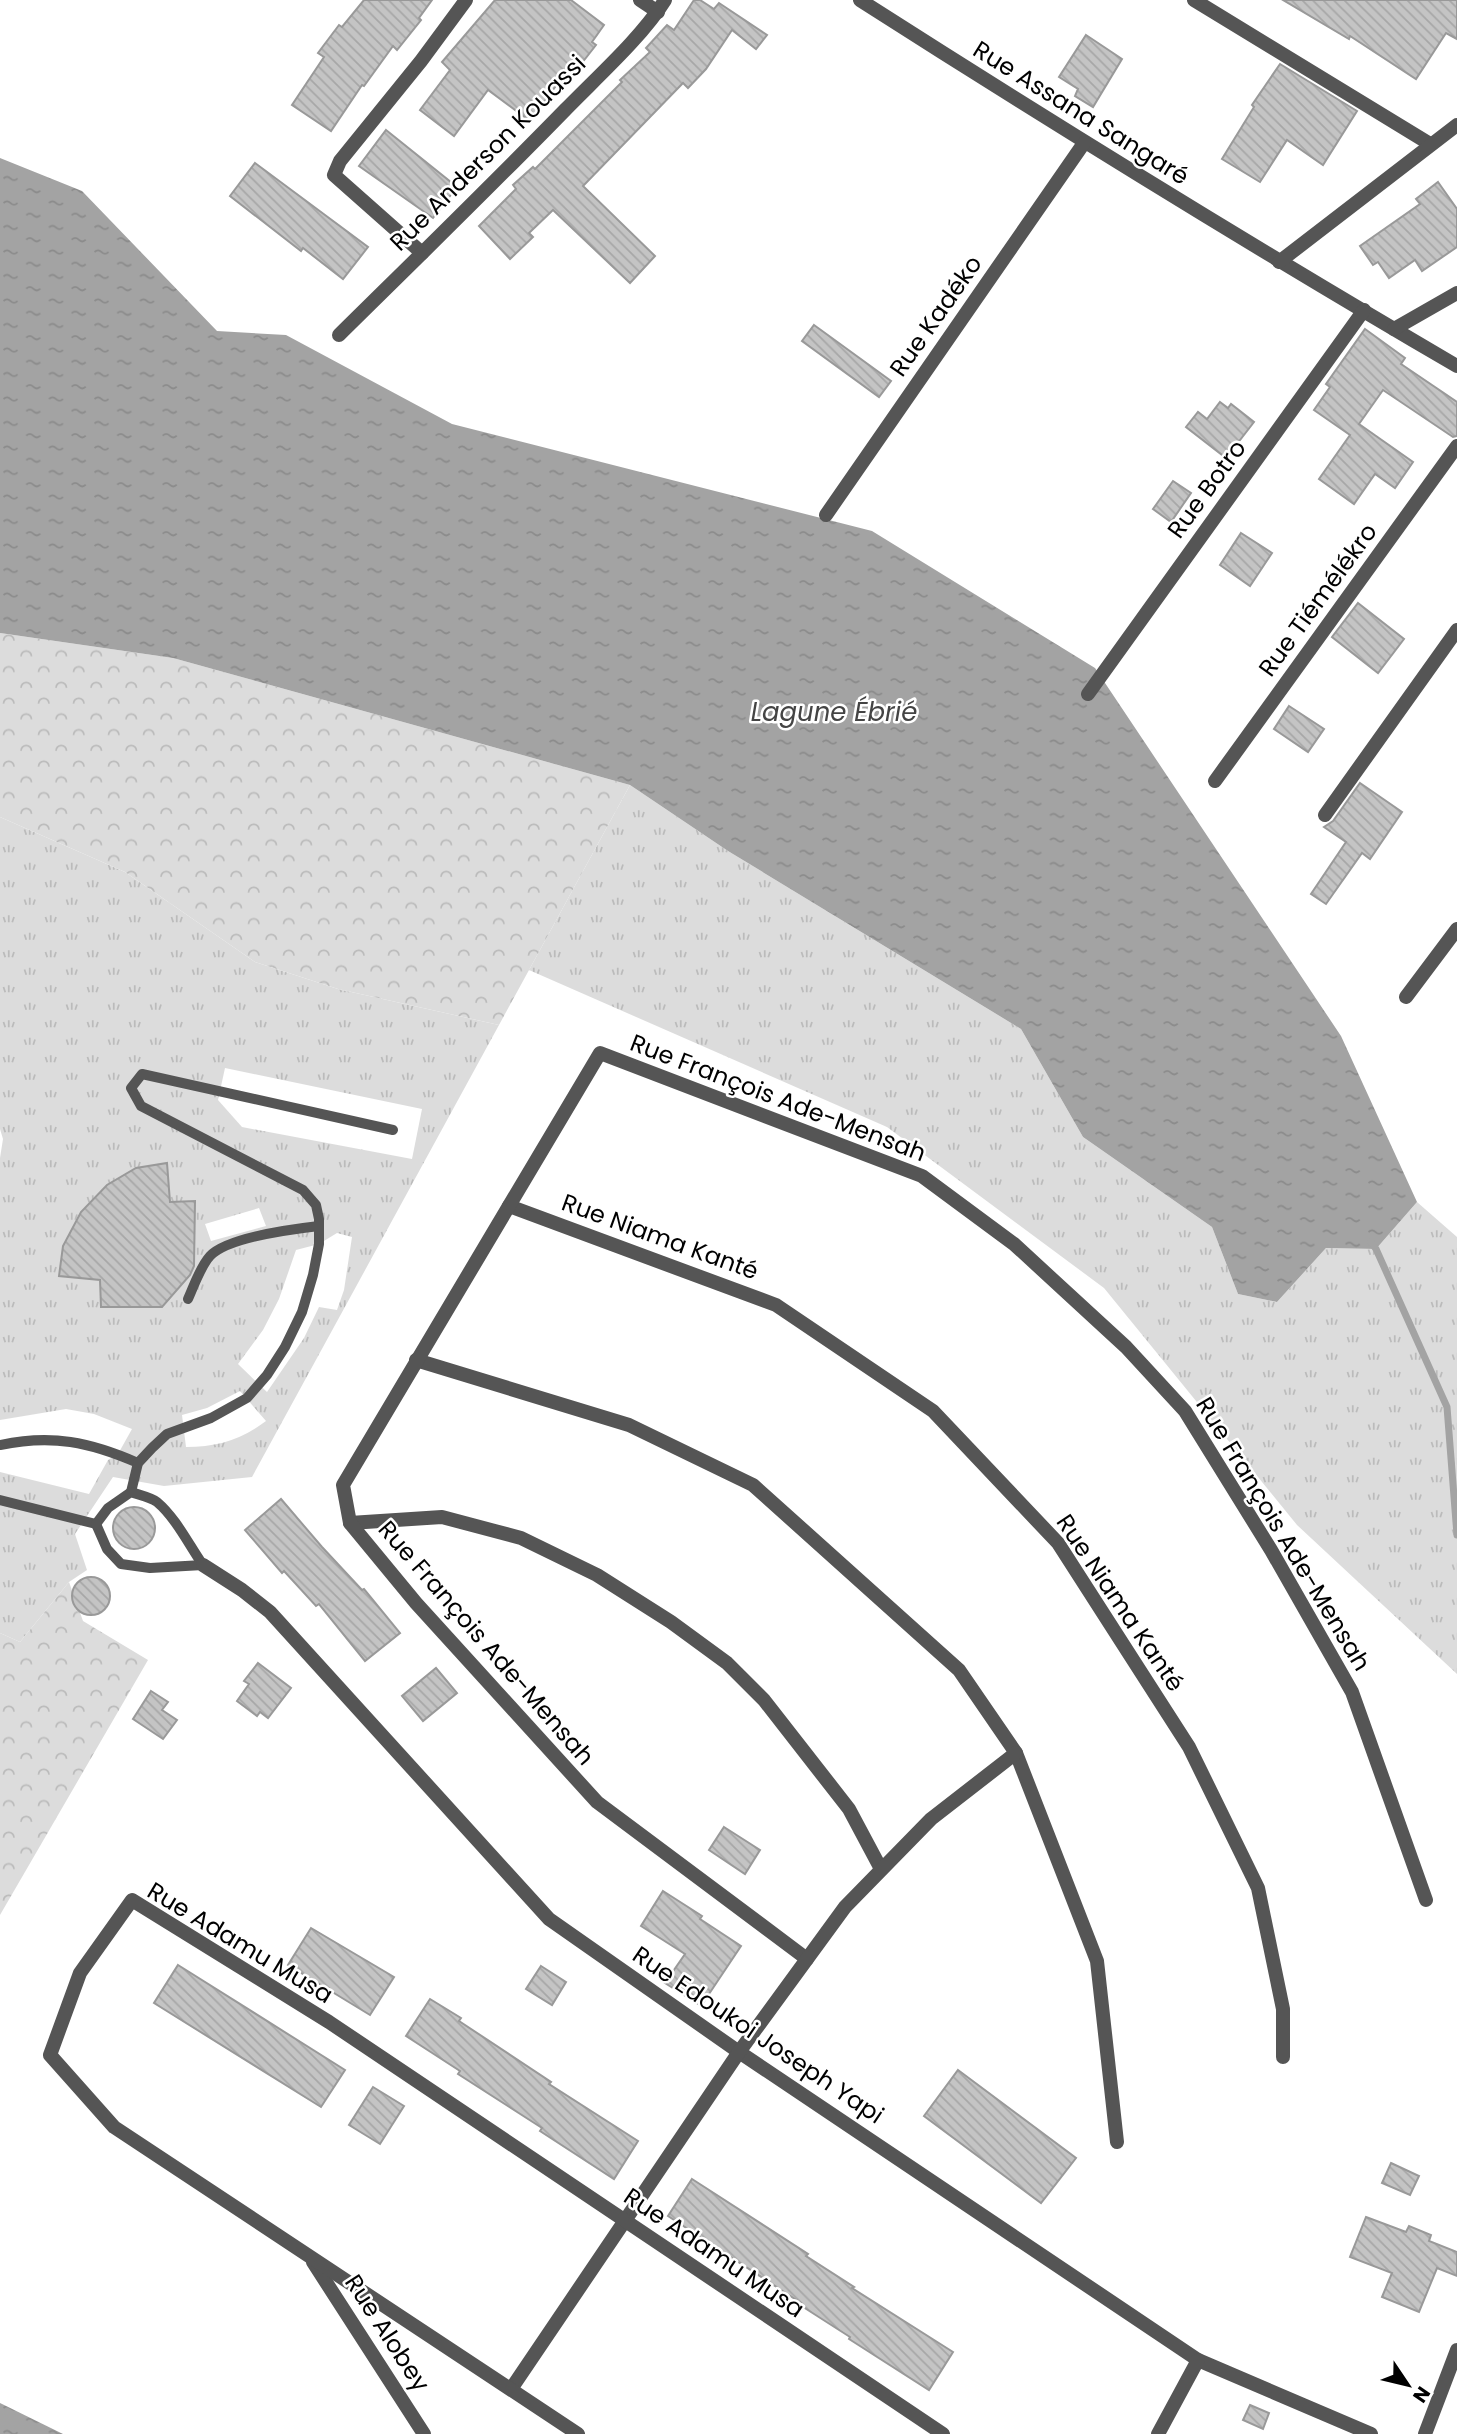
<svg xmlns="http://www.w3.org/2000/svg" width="1457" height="2434" viewBox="0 0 1457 2434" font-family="Poppins,sans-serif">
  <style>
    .grass { fill: url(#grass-tufts); fill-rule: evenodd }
    .forest { fill: url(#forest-crowns) }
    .water { fill: url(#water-ripples) }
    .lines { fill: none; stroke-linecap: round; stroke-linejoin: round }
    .stream { stroke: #a3a3a3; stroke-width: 7 }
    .building { fill: url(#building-back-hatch); stroke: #999; stroke-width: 2 }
    .service { stroke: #555; stroke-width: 10 }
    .minor { stroke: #555; stroke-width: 14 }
    .labels { text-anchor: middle; stroke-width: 5; stroke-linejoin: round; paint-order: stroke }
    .street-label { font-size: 24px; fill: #000; stroke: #fff }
    .water-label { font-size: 26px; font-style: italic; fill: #444; stroke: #fff }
  </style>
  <defs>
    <pattern id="grass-tufts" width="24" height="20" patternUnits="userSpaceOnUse" patternTransform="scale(1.75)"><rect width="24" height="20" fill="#dcdcdc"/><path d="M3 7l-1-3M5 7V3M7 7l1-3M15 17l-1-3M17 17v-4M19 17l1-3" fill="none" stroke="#bbb"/></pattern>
    <pattern id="forest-crowns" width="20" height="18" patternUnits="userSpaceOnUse" patternTransform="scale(1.75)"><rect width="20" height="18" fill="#dcdcdc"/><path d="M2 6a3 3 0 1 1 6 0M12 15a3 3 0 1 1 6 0" fill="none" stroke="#bbb"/></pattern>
    <pattern id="water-ripples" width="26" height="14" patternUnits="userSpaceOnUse" patternTransform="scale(1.75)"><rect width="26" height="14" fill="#a3a3a3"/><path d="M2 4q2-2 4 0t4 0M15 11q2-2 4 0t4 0" fill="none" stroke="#8b8b8b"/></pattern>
    <pattern id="building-back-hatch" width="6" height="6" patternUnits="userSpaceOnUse" patternTransform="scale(1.75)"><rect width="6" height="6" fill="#c4c4c4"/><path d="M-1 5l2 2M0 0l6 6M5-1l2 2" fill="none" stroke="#a7a7a7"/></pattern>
  </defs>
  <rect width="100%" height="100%" fill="#fff"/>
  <g class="grass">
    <polygon points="630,785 728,851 1021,1029 1083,1137 1212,1227 1238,1294 1277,1302 1326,1248 1376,1249 1417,1202 1457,1237 1457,1674 1297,1525 1104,1288 887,1127 529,970"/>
    <path d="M0,817L125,872L255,962L338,989L499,1025L252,1477L164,1486L113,1477L75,1534L87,1570L69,1582L20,1642L0,1633V1472L89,1494L108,1460L118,1454L132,1429L94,1414L66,1409L0,1420V1158L3,1139L0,1129ZM225,1068L422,1109L412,1159L242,1127L218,1100ZM167,1164L170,1202H195L194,1268L175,1269L186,1280L166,1302L153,1293V1307H101L100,1280L81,1212C112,1180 122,1170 167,1164ZM259,1208L266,1226L211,1241L205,1224ZM337,1233L352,1237L344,1290L337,1310L319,1307L304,1338L267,1392L238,1364L263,1330L279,1299L296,1250L319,1244ZM240,1391L266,1421C241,1440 217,1447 186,1447L182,1415L207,1408Z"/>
  </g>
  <g class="forest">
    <polygon points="0,633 173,658 630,785 499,1025 338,989 255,962 125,872 0,817"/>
    <polygon points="69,1582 83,1621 148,1660 0,1915 0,1633 20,1642"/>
  </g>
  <g class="water">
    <polygon points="0,158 82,191 217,331 286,335 452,424 872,531 1095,668 1341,1036 1417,1202 1376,1249 1326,1248 1277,1302 1238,1294 1212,1227 1083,1137 1021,1029 728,851 630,785 173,658 0,633"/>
    <polygon points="0,2403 63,2434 0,2434"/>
  </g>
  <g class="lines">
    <polyline class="stream" points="1371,1242 1376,1249 1447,1407 1457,1535"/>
  </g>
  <g class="building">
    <polygon points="364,0 432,0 419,18 421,20 397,50 393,46 364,86 362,85 331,131 292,105 324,57 318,53 339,25 342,27"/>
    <polygon points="495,0 571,0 604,25 592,42 596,45 578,68 572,64 530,121 488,90 454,136 420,110 450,70 442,62"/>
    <polygon points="694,0 700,0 714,9 719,3 767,35 756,49 732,30 706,69 688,88 683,83 583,186 655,256 630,283 553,210 529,233 533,237 510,259 479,226 516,189 513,185 533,167 535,169 622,82 620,80 650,52 646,48 667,25 674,30"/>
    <polygon points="1283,0 1457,0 1457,39 1446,33 1416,79 1350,36 1349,39"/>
    <polygon points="1086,35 1122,59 1093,107 1075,96 1078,89 1059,77"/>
    <polygon points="1280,64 1357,111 1323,165 1287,140 1260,182 1222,159 1254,107 1252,105"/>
    <polygon points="386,130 457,187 433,218 359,166"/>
    <polygon points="255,163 368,247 343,279 303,248 301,251 230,196"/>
    <polygon points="1438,182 1457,209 1457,247 1422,271 1415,260 1389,278 1378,262 1373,265 1360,246 1420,204 1416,199"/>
    <polygon points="814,325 891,381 879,397 802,341"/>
    <polygon points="1365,329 1405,358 1401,364 1457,402 1457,436 1453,437 1383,390 1359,424 1413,462 1395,488 1375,474 1354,504 1319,479 1350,435 1314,410 1330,387 1326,384"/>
    <polygon points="1220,402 1228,408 1231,404 1254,422 1226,458 1186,427 1198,412 1207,419"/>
    <polygon points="1173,481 1191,493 1171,522 1153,509"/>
    <polygon points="1241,533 1272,553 1250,586 1220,565"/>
    <polygon points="1358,603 1404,639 1378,673 1332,637"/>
    <polygon points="1289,706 1324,729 1308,752 1274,729"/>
    <polygon points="1360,783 1402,812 1370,859 1362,853 1326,904 1311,894 1346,842 1324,827 1333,821"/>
    <polygon points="167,1163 170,1202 195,1201 194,1266 190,1275 162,1307 101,1307 100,1280 59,1276 63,1246 81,1212 107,1185 136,1168"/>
    <polygon points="281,1499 322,1547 362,1590 364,1589 400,1633 365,1661 319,1604 316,1606 284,1571 282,1573 245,1530"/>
    <circle cx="134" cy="1528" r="21"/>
    <circle cx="91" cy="1596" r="19"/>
    <polygon points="258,1663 291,1688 268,1718 260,1712 257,1716 237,1701 249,1684 244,1681"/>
    <polygon points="436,1668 457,1693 423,1721 402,1696"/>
    <polygon points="151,1691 168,1702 162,1710 177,1720 163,1739 133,1719"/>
    <polygon points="724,1827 760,1850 745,1874 709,1850"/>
    <polygon points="663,1891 702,1916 700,1919 741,1946 701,2006 665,1983 685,1954 641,1926"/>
    <polygon points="311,1928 394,1977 370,2015 288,1965"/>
    <polygon points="178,1965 345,2070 321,2107 154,2003"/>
    <polygon points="541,1966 566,1982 552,2005 526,1989"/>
    <polygon points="430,1999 461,2018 459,2021 551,2082 549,2084 638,2141 614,2179 540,2131 542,2128 458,2074 460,2071 406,2036"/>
    <polygon points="958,2070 1076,2158 1041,2203 924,2116"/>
    <polygon points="373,2087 404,2106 380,2144 349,2125"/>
    <polygon points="1391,2163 1419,2176 1410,2195 1382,2183"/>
    <polygon points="692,2179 808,2254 806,2256 854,2287 852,2288 953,2352 929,2390 849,2339 850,2337 800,2305 801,2303 668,2216"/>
    <polygon points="1366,2217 1406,2232 1409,2226 1431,2235 1429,2241 1457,2252 1457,2276 1437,2268 1419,2312 1382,2297 1392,2273 1350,2257"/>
    <polygon points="1250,2405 1269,2413 1263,2429 1243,2420"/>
  </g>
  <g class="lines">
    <g class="service">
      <path d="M188,1299C194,1286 200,1267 210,1256C228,1237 293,1229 319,1226"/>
      <path d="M0,1445C52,1434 90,1442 138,1463"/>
      <polyline points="131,1492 138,1463 152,1448 167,1434 211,1418 247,1398 267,1375 285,1347 302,1312 313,1275 319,1244 319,1219 316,1205 303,1190 141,1106 131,1088 142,1074 393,1130"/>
      <polyline points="0,1500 96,1524"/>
      <path d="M96,1524L108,1508L131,1492C139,1495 150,1497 157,1502C176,1518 189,1545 203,1565"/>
      <polyline points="96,1524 107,1549 121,1564 150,1568 203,1565"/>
    </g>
    <g class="minor">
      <polyline points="640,0 658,12"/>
      <path d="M860,0C1057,126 1255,248 1457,366"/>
      <polyline points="1194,0 1430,144"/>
      <polyline points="422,253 334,175 340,161 421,61 466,0"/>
      <polyline points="1279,262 1457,125"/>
      <polyline points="1394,329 1457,293"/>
      <path d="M339,335C415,260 491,186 565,110C596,78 642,37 665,0"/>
      <polyline points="826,515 1084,143"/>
      <polyline points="1088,694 1364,310"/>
      <polyline points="1215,781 1457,446"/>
      <polyline points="1325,815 1457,630"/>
      <polyline points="1406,997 1457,929"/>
      <polyline points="509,1206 776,1305 933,1411 1058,1543 1189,1747 1258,1888 1283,2009 1283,2057"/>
      <polyline points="416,1360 629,1425 753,1485 959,1670 1016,1753 1097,1961 1117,2142"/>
      <polyline points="350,1523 442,1517 521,1538 597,1575 671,1622 727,1663 764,1700 849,1809 881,1869"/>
      <polyline points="203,1565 242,1590 270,1612 549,1919 739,2052 1198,2360 1371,2434"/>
      <polyline points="807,1959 597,1802 416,1603 350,1523 343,1485 600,1053 922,1176 1014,1244 1126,1347 1185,1411 1271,1550 1352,1692 1426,1900"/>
      <polyline points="313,2262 424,2434"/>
      <polyline points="511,2389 739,2052 845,1907 931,1819 1016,1753"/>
      <polyline points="578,2434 114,2127 50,2055 80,1973 132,1900 329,2022 943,2434"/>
      <polyline points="1158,2434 1198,2360"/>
      <polyline points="1425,2434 1457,2350"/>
    </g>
  </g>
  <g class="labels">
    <g class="street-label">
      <text transform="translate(1081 113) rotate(32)" y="8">Rue Assana Sangaré</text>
      <text transform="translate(488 153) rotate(-45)" y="8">Rue Anderson Kouassi</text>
      <text transform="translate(936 316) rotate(-55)" y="8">Rue Kadéko</text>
      <text transform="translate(1207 489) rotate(-54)" y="8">Rue Botro</text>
      <text transform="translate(1318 600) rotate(-54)" y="8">Rue Tiémélékro</text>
      <text transform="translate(778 1098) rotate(21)" y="8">Rue François Ade-Mensah</text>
      <text transform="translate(660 1237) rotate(20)" y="8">Rue Niama Kanté</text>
      <text transform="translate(1283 1534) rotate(59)" y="8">Rue François Ade-Mensah</text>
      <text transform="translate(1120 1603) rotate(56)" y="8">Rue Niama Kanté</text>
      <text transform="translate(486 1643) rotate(49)" y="8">Rue François Ade-Mensah</text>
      <text transform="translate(240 1943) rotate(31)" y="8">Rue Adamu Musa</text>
      <text transform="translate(758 2035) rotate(34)" y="8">Rue Edoukoi Joseph Yapi</text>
      <text transform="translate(714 2253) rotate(34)" y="8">Rue Adamu Musa</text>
      <text transform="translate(387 2333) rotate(57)" y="8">Rue Alobey</text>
    </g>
    <g class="water-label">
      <text x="834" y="721">Lagune Ébrié</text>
    </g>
  </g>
  <g transform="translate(1408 2385) rotate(125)" stroke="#ffffff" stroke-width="5" paint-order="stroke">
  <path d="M0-5L12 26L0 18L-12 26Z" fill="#000000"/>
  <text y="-10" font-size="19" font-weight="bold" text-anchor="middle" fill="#000000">N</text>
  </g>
</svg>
